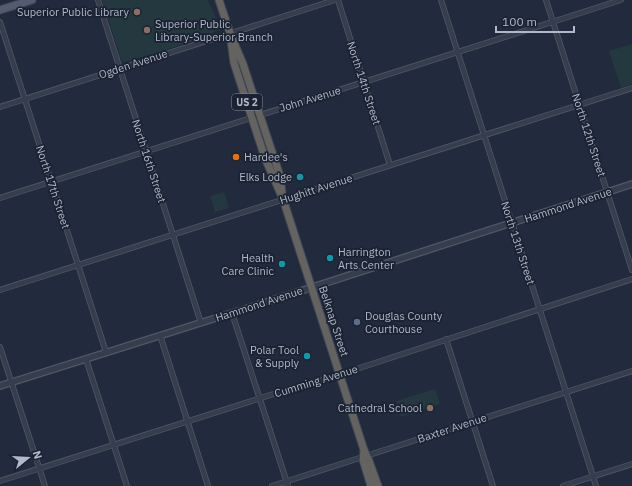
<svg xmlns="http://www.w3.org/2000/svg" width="632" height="486" viewBox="0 0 632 486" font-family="'IBM Plex Sans',sans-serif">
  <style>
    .green { fill: #24383f }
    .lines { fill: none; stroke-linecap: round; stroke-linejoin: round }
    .minor-casing { stroke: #515868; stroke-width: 6 }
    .tertiary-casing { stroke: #515868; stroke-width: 8 }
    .primary-casing { stroke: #3f4656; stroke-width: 9 }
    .trunk-casing { stroke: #3e4555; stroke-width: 9 }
    .minor { stroke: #363d4d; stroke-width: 4.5 }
    .tertiary { stroke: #363d4d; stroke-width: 5.5 }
    .primary { stroke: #545b6e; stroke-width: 7 }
    .trunk { stroke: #646360; stroke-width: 7 }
    .education-dot { fill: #8d6e63; stroke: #1b2232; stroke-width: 1.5 }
    .food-dot { fill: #e8710a; stroke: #1b2232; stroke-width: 1.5 }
    .culture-dot { fill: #0f9aa8; stroke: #1b2232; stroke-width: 1.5 }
    .service-dot { fill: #5c6f8a; stroke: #1b2232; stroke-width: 1.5 }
    .labels { text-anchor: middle; stroke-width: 3.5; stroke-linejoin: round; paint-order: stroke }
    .shield { fill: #1b2232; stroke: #848b9c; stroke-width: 1 }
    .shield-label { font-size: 10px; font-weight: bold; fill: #b1b8c9 }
    .poi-label { font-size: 11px; fill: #b1b8c9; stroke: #1b2232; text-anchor: end }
    .street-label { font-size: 11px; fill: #b1b8c9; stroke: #1b2232 }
  </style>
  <rect width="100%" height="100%" fill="#222a3e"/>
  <g class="green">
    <path d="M102,0H208C210,7 220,23 218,29C215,36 135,60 122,62Z"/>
    <polygon points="632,44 632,84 621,88 609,51"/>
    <polygon points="224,192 229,208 215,212 210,196"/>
    <polygon points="435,389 440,404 401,417 396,401"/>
  </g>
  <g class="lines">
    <defs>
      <g id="minor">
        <polyline points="98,0 201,323"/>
        <polyline points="338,0 390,165"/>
        <polyline points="441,0 596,486"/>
        <polyline points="546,0 632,270"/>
        <polyline points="0,22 106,352"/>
        <polyline points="0,107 335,0"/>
        <polyline points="0,198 621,0"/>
        <polyline points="0,290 632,88"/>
        <polyline points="232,313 288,486"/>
        <polyline points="160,335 208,486"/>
        <polyline points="446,339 493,486"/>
        <polyline points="0,347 45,486"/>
        <polyline points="86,359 127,486"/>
        <polyline points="0,481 286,390 326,379 632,279"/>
        <polyline points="272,486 632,371"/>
        <polyline points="563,486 632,464"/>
      </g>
      <polyline id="tertiary" points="0,386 251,307 632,184"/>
      <polyline id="primary" points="0,10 32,0"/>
      <g id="trunk">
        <polyline points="219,0 230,33 243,64 280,176 282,193"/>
        <polyline points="230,33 234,63 265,158 283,199 364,450 369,461 378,486"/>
        <polyline points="364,450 363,460 371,486"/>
      </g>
    </defs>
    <use href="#minor" class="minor-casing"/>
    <use href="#tertiary" class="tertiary-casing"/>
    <use href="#primary" class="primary-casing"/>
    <use href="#trunk" class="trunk-casing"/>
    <use href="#minor" class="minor"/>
    <use href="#tertiary" class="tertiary"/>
    <use href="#primary" class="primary"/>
    <use href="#trunk" class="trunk"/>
  </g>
  <g class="education-dot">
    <circle cx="137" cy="12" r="4"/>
    <circle cx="147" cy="30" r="4"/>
    <circle cx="430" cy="408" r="4"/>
  </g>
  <circle class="food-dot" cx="236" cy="157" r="4"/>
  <g class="culture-dot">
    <circle cx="300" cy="177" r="4"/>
    <circle cx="330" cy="258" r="4"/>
    <circle cx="282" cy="264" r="4"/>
    <circle cx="307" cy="356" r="4"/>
  </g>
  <circle class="service-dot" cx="357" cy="322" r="4"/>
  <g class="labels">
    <rect class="shield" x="232" y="94" width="30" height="16" rx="3"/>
    <g class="shield-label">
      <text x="247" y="106">US 2</text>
    </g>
    <g class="poi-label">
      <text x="129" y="16">Superior Public Library</text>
      <text x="155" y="28" text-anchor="start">Superior Public<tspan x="155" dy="13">Library-Superior Branch</tspan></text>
      <text x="244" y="161" text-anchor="start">Hardee's</text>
      <text x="292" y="181">Elks Lodge</text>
      <text x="338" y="256" text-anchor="start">Harrington<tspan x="338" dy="13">Arts Center</tspan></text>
      <text x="274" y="262">Health<tspan x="274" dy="13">Care Clinic</tspan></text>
      <text x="365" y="320" text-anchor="start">Douglas County<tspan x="365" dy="13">Courthouse</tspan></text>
      <text x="299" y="354">Polar Tool<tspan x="299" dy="13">&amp; Supply</tspan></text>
      <text x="422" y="412">Cathedral School</text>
    </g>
    <g class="street-label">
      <text transform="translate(133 64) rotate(-18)" y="4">Ogden Avenue</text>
      <text transform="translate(364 83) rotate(72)" y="4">North 14th Street</text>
      <text transform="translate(310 99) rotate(-17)" y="4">John Avenue</text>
      <text transform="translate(589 135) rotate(72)" y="4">North 12th Street</text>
      <text transform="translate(149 161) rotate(72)" y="4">North 16th Street</text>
      <text transform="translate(53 187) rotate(72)" y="4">North 17th Street</text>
      <text transform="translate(316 189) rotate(-18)" y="4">Hughitt Avenue</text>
      <text transform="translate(568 205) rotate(-18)" y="4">Hammond Avenue</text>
      <text transform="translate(518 243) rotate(72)" y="4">North 13th Street</text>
      <text transform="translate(259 304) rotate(-18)" y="4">Hammond Avenue</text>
      <text transform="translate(334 321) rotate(72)" y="4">Belknap Street</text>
      <text transform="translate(316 381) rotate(-17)" y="4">Cumming Avenue</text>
      <text transform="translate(452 428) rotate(-18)" y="4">Baxter Avenue</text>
    </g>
  </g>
  <g transform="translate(28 458) rotate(72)" stroke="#1b2232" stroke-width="3" paint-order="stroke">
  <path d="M0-3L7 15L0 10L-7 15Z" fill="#b1b8c9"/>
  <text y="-6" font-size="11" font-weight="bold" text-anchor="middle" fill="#b1b8c9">N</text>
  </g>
  <path d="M496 26v6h78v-6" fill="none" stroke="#b1b8c9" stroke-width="2"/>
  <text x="502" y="26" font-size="12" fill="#b1b8c9" stroke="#1b2232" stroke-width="3" paint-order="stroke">100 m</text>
</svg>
